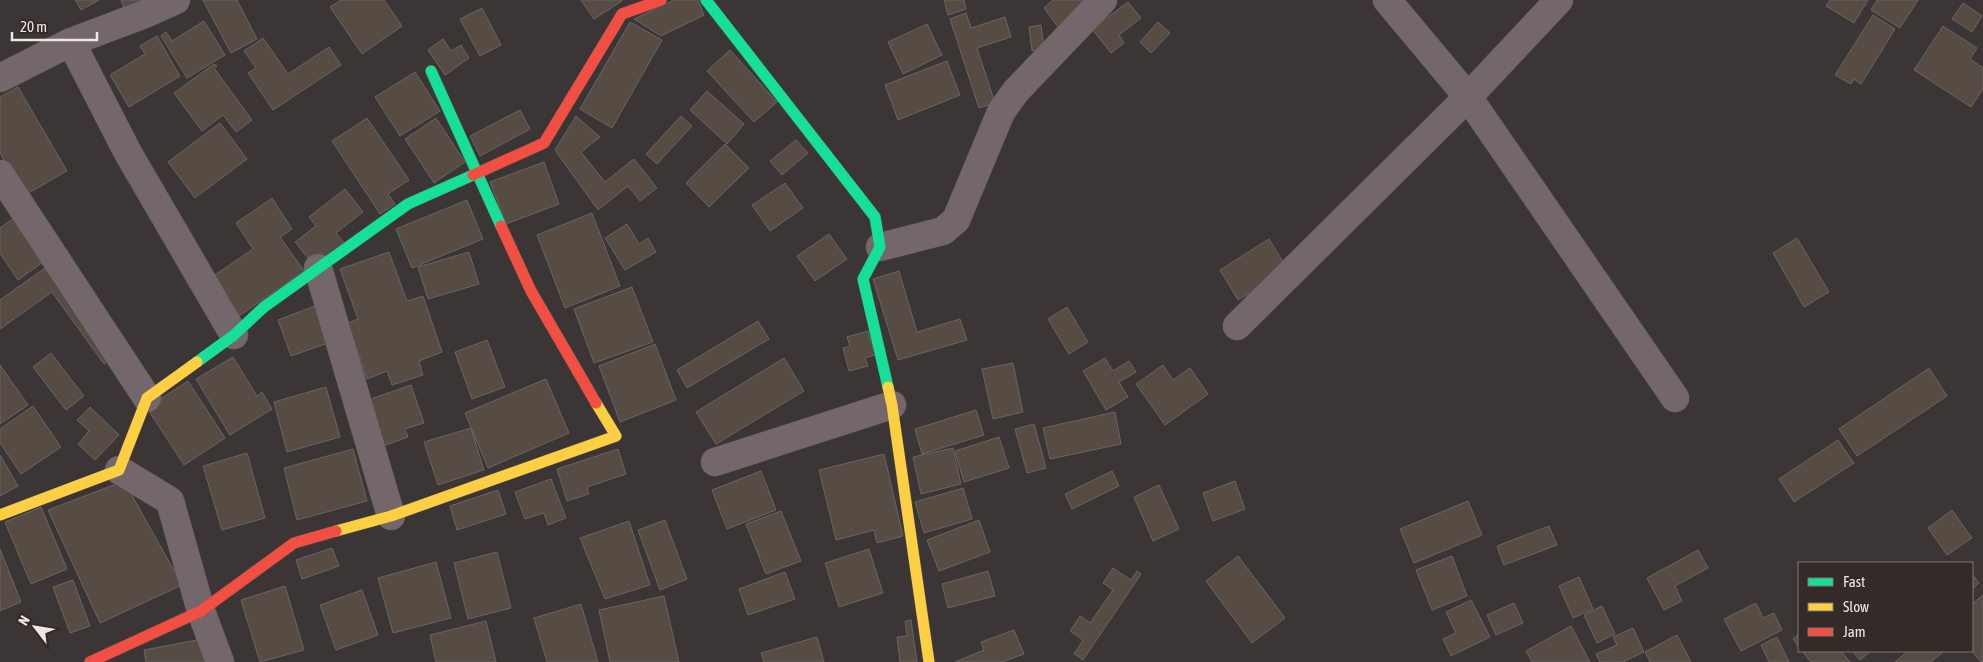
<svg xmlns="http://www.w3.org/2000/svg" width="1983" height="662" font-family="'Asap Condensed',sans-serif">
<rect width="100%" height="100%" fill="#3b3635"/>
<g fill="#574c43" stroke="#696563">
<path d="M75 0H99L81 10Z"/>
<path d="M121 0H144L124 8Z"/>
<path d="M203 0H237L257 39 231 53Z"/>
<path d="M341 0H384L402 26 362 54 330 7Z"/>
<path d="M581 0H622V1L594 19Z"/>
<path d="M674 0H698L704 15 661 36 634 19Z"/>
<path d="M944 0H964L966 9 948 15Z"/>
<path d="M1053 0H1086L1088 3 1058 27 1044 8Z"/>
<path d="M1830 0H1868L1854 23 1826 6Z"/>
<path d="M1877 0H1918L1900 28 1871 10Z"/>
<path d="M1128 2 1141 18 1119 35 1124 43 1111 53 1092 29Z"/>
<path d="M1963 3 1982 16 1972 32 1952 19Z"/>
<path d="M482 8 501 45 480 56 460 19Z"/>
<path d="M966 13 971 28 1005 17 1011 37 977 48 995 103 979 108 950 19Z"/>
<path d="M1873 15 1895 29 1861 84 1854 79 1851 84 1835 75Z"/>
<path d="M204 21 225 55 187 78 161 36 166 32 172 41Z"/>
<path d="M630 22 662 40 612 128 580 109Z"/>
<path d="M1158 22 1170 33 1151 53 1140 42Z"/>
<path d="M927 24 942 55 903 74 888 42Z"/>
<path d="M1041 25 1044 50 1032 51 1029 27Z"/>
<path d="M1943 26 1977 48 1970 59 1983 68V89L1971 107 1914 70Z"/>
<path d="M157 36 180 76 129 107 110 75 145 54 140 46Z"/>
<path d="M263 38 288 74 329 47 341 65 273 110 248 73 256 68 244 51Z"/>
<path d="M443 39 451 51 461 45 469 58 445 75 428 50Z"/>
<path d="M730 50 777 102 754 122 707 71Z"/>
<path d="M947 61 960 95 898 120 885 85Z"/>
<path d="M214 64 217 66 214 68 252 120 236 132 223 115 202 131 174 93Z"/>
<path d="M415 72 440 111 400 136 375 97Z"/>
<path d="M18 87 67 171 25 195 0 153V97Z"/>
<path d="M707 91 744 124 727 144 690 110Z"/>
<path d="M520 110 530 129 480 156 470 136Z"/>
<path d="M576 116 600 137 581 152 605 182 634 159 657 188 640 201 628 186 598 210 555 150Z"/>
<path d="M681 116 692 126 657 164 646 154Z"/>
<path d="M367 118 409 180 388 194 395 204 380 214 332 141Z"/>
<path d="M436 118 465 162 434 183 405 139Z"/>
<path d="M220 123 247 159 195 198 168 162Z"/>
<path d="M796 140 808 153 782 175 770 161Z"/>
<path d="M725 144 749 168 709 207 686 183Z"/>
<path d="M544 162 559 204 506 224 490 182Z"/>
<path d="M785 183 803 208 770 231 752 205Z"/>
<path d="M345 189 363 212 336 233 345 244 315 267 295 242 316 226 309 217Z"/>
<path d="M272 198 292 229 280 237 304 271 239 316 212 277 253 249 236 223Z"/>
<path d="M467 200 483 239 412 268 396 229Z"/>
<path d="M592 213 620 286 565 308 537 235Z"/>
<path d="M14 218 43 262 18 280 0 253V228Z"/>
<path d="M627 224 639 244 648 238 656 252 625 270 605 238Z"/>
<path d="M829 234 847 259 815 281 797 256Z"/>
<path d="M1797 238 1829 292 1804 307 1773 253Z"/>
<path d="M1269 239 1288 270 1238 300 1220 270Z"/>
<path d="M389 252 407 301 423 296 442 352 419 361 423 375 392 385 387 371 367 379 348 323 358 319 340 269Z"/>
<path d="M469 252 479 284 428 299 418 267Z"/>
<path d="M52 263 117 355 104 364 52 292 0 329V300Z"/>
<path d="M899 271 917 332 960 319 967 340 898 360 873 279Z"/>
<path d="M632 287 653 342 594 363 574 309Z"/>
<path d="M315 306 328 343 291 356 278 320Z"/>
<path d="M1067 307 1088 342 1069 354 1048 319Z"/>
<path d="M758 321 769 339 687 388 677 370Z"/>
<path d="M868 331 875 355 865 358 868 366 849 371 843 348 850 346 847 337Z"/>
<path d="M487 340 505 387 472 399 455 352Z"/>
<path d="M655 344 676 400 620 422 599 366Z"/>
<path d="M51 353 84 396 66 410 33 367Z"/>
<path d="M233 357 257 396 262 392 272 409 230 435 196 379Z"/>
<path d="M784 358 804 391 716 444 696 412Z"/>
<path d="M1105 358 1113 371 1129 361 1136 372 1119 382 1128 397 1106 410 1083 371Z"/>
<path d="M1013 363 1023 412 993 419 982 369Z"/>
<path d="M0 365 28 405 0 424Z"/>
<path d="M1163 365 1173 380 1190 368 1208 394 1165 425 1136 384Z"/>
<path d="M1929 368 1947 396 1857 456 1839 429Z"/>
<path d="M546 379 569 433 488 468 465 413Z"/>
<path d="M188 381 225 438 184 465 147 408Z"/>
<path d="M411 385 424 423 405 429 408 437 380 447 365 401Z"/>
<path d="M326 387 340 437 287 452 274 402Z"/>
<path d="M33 406 61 447 21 474 0 443V429Z"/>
<path d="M90 407 119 435 95 460 78 444 89 431 77 420Z"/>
<path d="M976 410 984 435 922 454 915 429Z"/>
<path d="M1115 412 1121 444 1050 459 1043 428Z"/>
<path d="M1034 424 1046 468 1027 473 1015 429Z"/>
<path d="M471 428 484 470 438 485 424 442Z"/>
<path d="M999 437 1009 468 964 482 955 451Z"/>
<path d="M1838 440 1854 463 1794 502 1779 479Z"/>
<path d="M953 448 961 484 921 494 913 457Z"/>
<path d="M353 449 367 501 297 520 284 468Z"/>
<path d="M618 449 626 474 587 487 589 494 567 501 557 469Z"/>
<path d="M247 453 265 518 222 530 203 466Z"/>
<path d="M884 454 903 536 877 543 874 530 836 540 819 470Z"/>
<path d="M0 455 18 486 0 496Z"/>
<path d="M761 471 776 510 727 529 712 490Z"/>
<path d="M1112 471 1119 486 1072 509 1065 494Z"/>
<path d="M551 479 566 518 548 525 544 513 525 519 515 492Z"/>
<path d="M124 481 182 585 100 623 48 510Z"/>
<path d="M1235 481 1245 509 1213 521 1203 493Z"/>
<path d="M1159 485 1179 529 1153 541 1134 497Z"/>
<path d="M963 488 972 519 924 533 915 502Z"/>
<path d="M498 490 506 514 457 530 450 506Z"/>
<path d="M1468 501 1482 535 1414 563 1400 529Z"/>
<path d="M41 507 67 569 31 584 5 522Z"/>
<path d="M1952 510 1972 538 1947 555 1928 528Z"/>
<path d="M781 511 801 561 766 574 746 524Z"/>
<path d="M665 520 687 579 660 590 638 530Z"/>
<path d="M979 520 990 552 939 571 927 540Z"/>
<path d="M629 521 650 585 605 599 580 538Z"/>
<path d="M1549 526 1557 545 1504 565 1497 546Z"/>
<path d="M332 548 339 566 302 579 296 560Z"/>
<path d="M0 549 21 602 0 611Z"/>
<path d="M869 549 883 593 839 607 825 563Z"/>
<path d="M1698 550 1708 568 1675 586 1682 601 1664 610 1647 578Z"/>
<path d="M497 552 511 608 468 619 454 563Z"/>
<path d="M1238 556 1285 618 1252 643 1206 581Z"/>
<path d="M1452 556 1467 596 1432 610 1416 570Z"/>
<path d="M436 562 451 618 393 633 378 578Z"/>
<path d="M1113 568 1131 580 1137 571 1141 574 1083 660 1074 654 1083 640 1070 631 1080 616 1090 623 1113 590 1103 583Z"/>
<path d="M988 571 995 596 948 608 942 584Z"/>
<path d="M785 572 795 599 748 615 739 589Z"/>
<path d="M1972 574 1979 583 1972 589Z"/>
<path d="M1579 577 1593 609 1573 618 1559 586Z"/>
<path d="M73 580 90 626 70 633 53 587Z"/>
<path d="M285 586 304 650 260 662 241 600Z"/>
<path d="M362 590 378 635 336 650 320 605Z"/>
<path d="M1983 595V662H1981L1972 651V604Z"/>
<path d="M664 596 679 662H610L599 610Z"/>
<path d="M1471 600 1490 637 1451 656 1443 639 1456 633 1446 612Z"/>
<path d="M1514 603 1523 623 1496 635 1487 615Z"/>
<path d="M1756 603 1763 618 1774 613 1782 630 1741 651 1724 619Z"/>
<path d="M581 604 598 662H547L534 618Z"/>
<path d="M1602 606 1615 634 1597 643 1584 615Z"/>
<path d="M911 620 917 662H900L897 637 907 636 905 621Z"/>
<path d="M486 621 496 662H436L430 635Z"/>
<path d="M1571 626 1590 662H1532L1526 651Z"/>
<path d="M1633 628 1644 652 1623 662H1600L1596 654 1617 645 1613 637Z"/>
<path d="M1014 630 1024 654 1002 662H955L984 650 981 642Z"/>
<path d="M1799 634V647L1793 639Z"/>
<path d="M1677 635 1691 662H1650L1645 652Z"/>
<path d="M817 637 824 662H764L761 653Z"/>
<path d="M1777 637 1789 662H1769L1761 645Z"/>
<path d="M207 638 212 662H146L144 650Z"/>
<path d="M1802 651H1841L1850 662H1811Z"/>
<path d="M1852 651H1871L1860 660Z"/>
<path d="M1908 651H1944L1931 662H1895Z"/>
</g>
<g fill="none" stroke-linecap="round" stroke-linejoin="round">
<defs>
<g id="street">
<path d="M1387 0 1468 97 1675 398"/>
<path d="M71 42 128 153 234 335"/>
<path d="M0 78 71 42 145 14 176 0"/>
<path d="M0 174 147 398"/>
<path d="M880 247 943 231 956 220 1001 112 1016 91 1103 0"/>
<path d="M318 268 391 516"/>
<path d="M1237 326 1468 97 1559 0"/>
<path d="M715 462 892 405"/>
<path d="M119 470 170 501 201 611 220 662"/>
</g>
<g id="fast">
<path d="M706 0 875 217 880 247 863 279 888 387"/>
<path d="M431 71 501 226"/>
<path d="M197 362 234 335 264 307 408 204 473 175"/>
</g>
<g id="slow">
<path d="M888 387 892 405 929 662"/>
<path d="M0 515 119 470 147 398 197 362"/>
<path d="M336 531 391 516 616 436 596 403"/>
</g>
<g id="jam">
<path d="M473 175 544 143 622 14 661 0"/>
<path d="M501 226 531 291 596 403"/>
<path d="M90 662 201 611 294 543 336 531"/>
</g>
</defs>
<use href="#street" stroke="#575352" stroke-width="29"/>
<use href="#fast" stroke="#575352" stroke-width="12"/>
<use href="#slow" stroke="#575352" stroke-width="12"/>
<use href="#jam" stroke="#575352" stroke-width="12"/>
<use href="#street" stroke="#73676b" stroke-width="28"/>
<use href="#fast" stroke="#16e098" stroke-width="11"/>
<use href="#slow" stroke="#ffcf43" stroke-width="11"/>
<use href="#jam" stroke="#f24e42" stroke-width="11"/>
</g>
<rect x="1798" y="562" width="175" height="90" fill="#342b28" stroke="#7e7674"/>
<rect x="1808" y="578" width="25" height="8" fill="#16e098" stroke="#7e7674"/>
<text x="1843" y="587" font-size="15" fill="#eee7e6">Fast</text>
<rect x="1808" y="603" width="25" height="8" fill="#ffcf43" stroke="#7e7674"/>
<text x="1843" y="612" font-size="15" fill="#eee7e6">Slow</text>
<rect x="1808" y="628" width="25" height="8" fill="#f24e42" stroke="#7e7674"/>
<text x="1843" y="637" font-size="15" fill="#eee7e6">Jam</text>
<g transform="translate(35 627) rotate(301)" stroke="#342b28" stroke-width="4" paint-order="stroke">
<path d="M0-4L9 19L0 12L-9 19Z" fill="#eee7e6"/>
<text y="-8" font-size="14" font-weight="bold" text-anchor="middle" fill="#eee7e6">N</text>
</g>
<path d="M12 32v8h85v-8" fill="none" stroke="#eee7e6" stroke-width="2.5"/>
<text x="20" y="32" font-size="15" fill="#eee7e6" stroke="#342b28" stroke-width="4" paint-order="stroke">20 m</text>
</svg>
